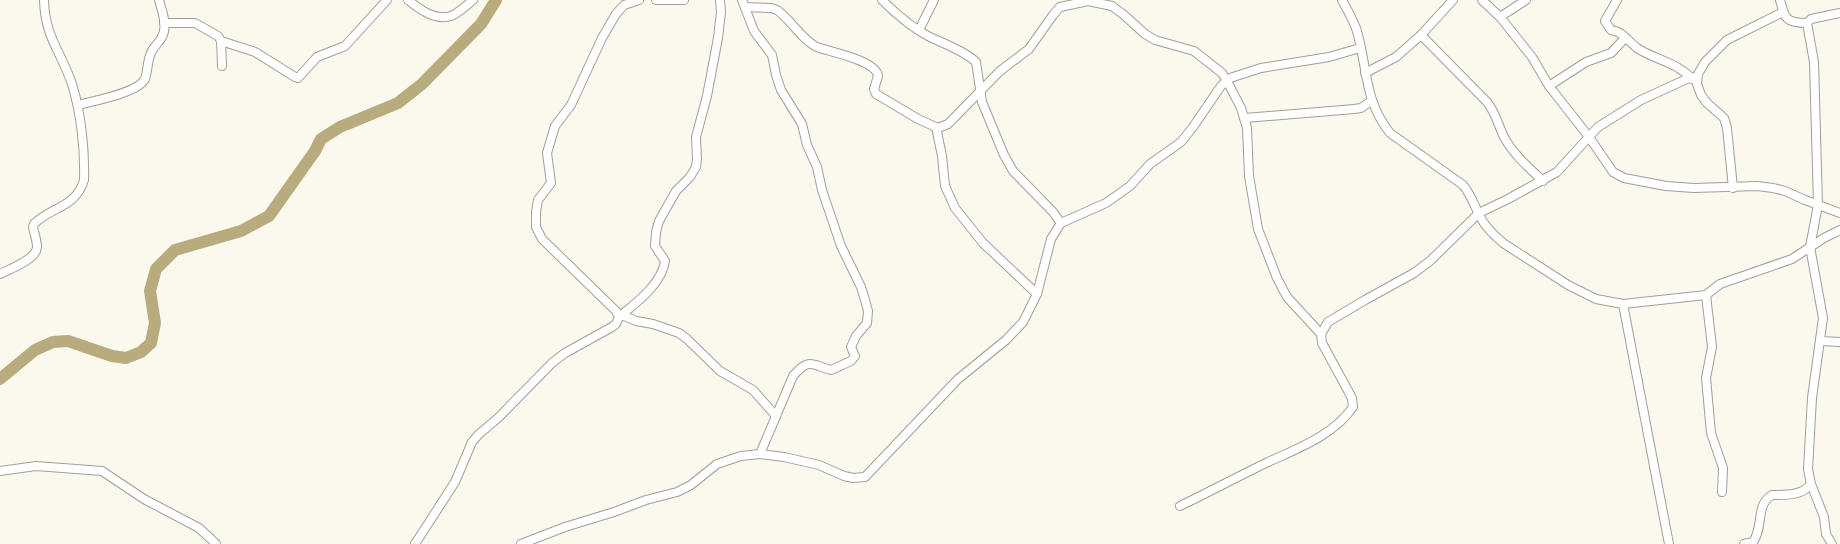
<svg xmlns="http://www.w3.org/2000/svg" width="1840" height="544" font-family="'Asap Condensed',sans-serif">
<rect width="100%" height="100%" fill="#fbf8ee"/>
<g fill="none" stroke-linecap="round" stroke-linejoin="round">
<path stroke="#b8ab7e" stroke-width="12" d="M0 379 35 350 53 342 68 341 112 356 126 358 141 352 151 343 155 323 150 291 156 269 175 250 241 231 269 216 315 151 321 139 340 127 398 103 422 84 481 24 496 0"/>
<defs>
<g id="minor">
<path d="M408 0C419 9 435 21 451 16 459 13 467 5 473 0"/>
<path d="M656 0H684"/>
<path d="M742 0 754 31 772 55 776 75 781 90 802 124 807 145 817 167 822 190 841 246 861 287 865 300 868 311 867 323 856 336 851 347 855 356 851 361 831 370C812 365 809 357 793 376L760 454"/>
<path d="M882 0C896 14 911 27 928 36 944 44 963 50 976 62L982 102 1004 155 1013 171 1053 212 1061 223"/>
<path d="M1342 0C1347 9 1352 18 1356 28 1368 66 1363 99 1390 133L1463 185C1472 196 1475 208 1482 220 1487 229 1495 236 1503 243L1568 285 1596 299 1623 304 1706 295 1720 284 1792 259 1824 238 1840 230"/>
<path d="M1482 0 1500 17 1532 57 1549 86 1589 137 1613 172 1624 178 1666 186 1694 188 1757 186 1773 188 1785 191 1805 200 1840 213"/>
<path d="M1617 0 1605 21 1611 30C1622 31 1628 41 1637 48 1655 60 1677 62 1692 79"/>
<path d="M1780 0C1785 19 1786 23 1807 23"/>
<path d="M745 7 771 8 777 10C791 20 803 41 817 47 830 52 876 60 878 76L874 89 876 94 918 119 938 128 948 124 1000 71 1029 49 1053 15 1060 7 1088 1 1112 6 1124 15 1145 34 1155 40 1194 51 1222 73 1227 81 1241 108 1247 128 1249 176 1258 229 1277 278 1287 297 1321 334"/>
<path d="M1500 17 1526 0"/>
<path d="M164 23H195L218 36 221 41 222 66"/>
<path d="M919 30 934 0"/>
<path d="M1421 35 1487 102C1496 113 1498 125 1504 137 1513 154 1529 168 1543 181"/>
<path d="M221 41 255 52 295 77 298 78 317 57 345 46 387 0"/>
<path d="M1365 73 1396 57 1421 35 1453 0"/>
<path d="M1549 86 1586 62 1611 53 1625 38"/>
<path d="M78 105C93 101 138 93 145 79 148 71 147 61 151 53 153 47 159 43 162 37 168 26 162 11 159 0"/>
<path d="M1245 118 1354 109 1361 108 1371 101"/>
<path d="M936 127 942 156 945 186 955 208 983 243 1037 294"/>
<path d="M1733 188 1727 128 1724 118 1707 103 1701 95 1697 84 1698 74 1705 62 1727 40 1783 12"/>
<path d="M0 274C10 269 37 259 37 247 37 240 34 233 33 227L34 224C50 207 76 208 84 180 85 150 81 113 72 84 61 51 45 38 44 0"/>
<path d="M1706 295 1712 347 1706 378 1711 433 1723 468 1722 492"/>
<path d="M1623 304 1669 544"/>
<path d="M622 315 636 321 653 324 679 333 687 339 720 371 753 390 776 416"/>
<path d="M619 317C636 303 662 284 665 261L655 246 656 232 659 221 676 191 690 177 696 167 697 159 696 137 707 96 718 38 721 12 720 0"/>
<path d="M1820 341 1840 342"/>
<path d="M0 471 36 466 102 471 144 499 199 528 216 544"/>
<path d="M1180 506C1209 492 1237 477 1266 463 1296 449 1333 436 1353 407L1352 398 1322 343 1321 334 1328 322 1365 300 1414 273 1430 261 1479 213 1508 199 1557 172 1598 127 1641 100 1691 77"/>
<path d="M415 544 455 482 472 442 478 435 498 418 552 363 565 353 612 327 616 324 619 317 616 311 542 239 536 227V212L538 200 551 183 547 153 555 126 571 105 602 38 616 14 624 5 639 0"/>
<path d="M521 544 565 527 614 512 646 500 677 492 691 485 717 464 741 456 760 454 784 457 819 465 844 476 853 478 865 477 958 379 1006 340 1023 322 1037 294 1051 239 1061 223 1106 203 1130 186 1150 164 1181 142 1193 127 1221 86 1230 78 1261 68 1329 57 1360 48"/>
<path d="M1744 544 1753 542C1764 527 1755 505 1772 495 1785 495 1802 496 1811 484"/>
<path d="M1832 544 1826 534 1824 517 1811 484 1808 469 1812 398 1823 318 1810 247 1818 205 1814 62 1807 23 1811 19 1840 13"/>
</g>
</defs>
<use href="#minor" stroke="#a19f96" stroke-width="10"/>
<use href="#minor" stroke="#fff" stroke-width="8"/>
</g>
</svg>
